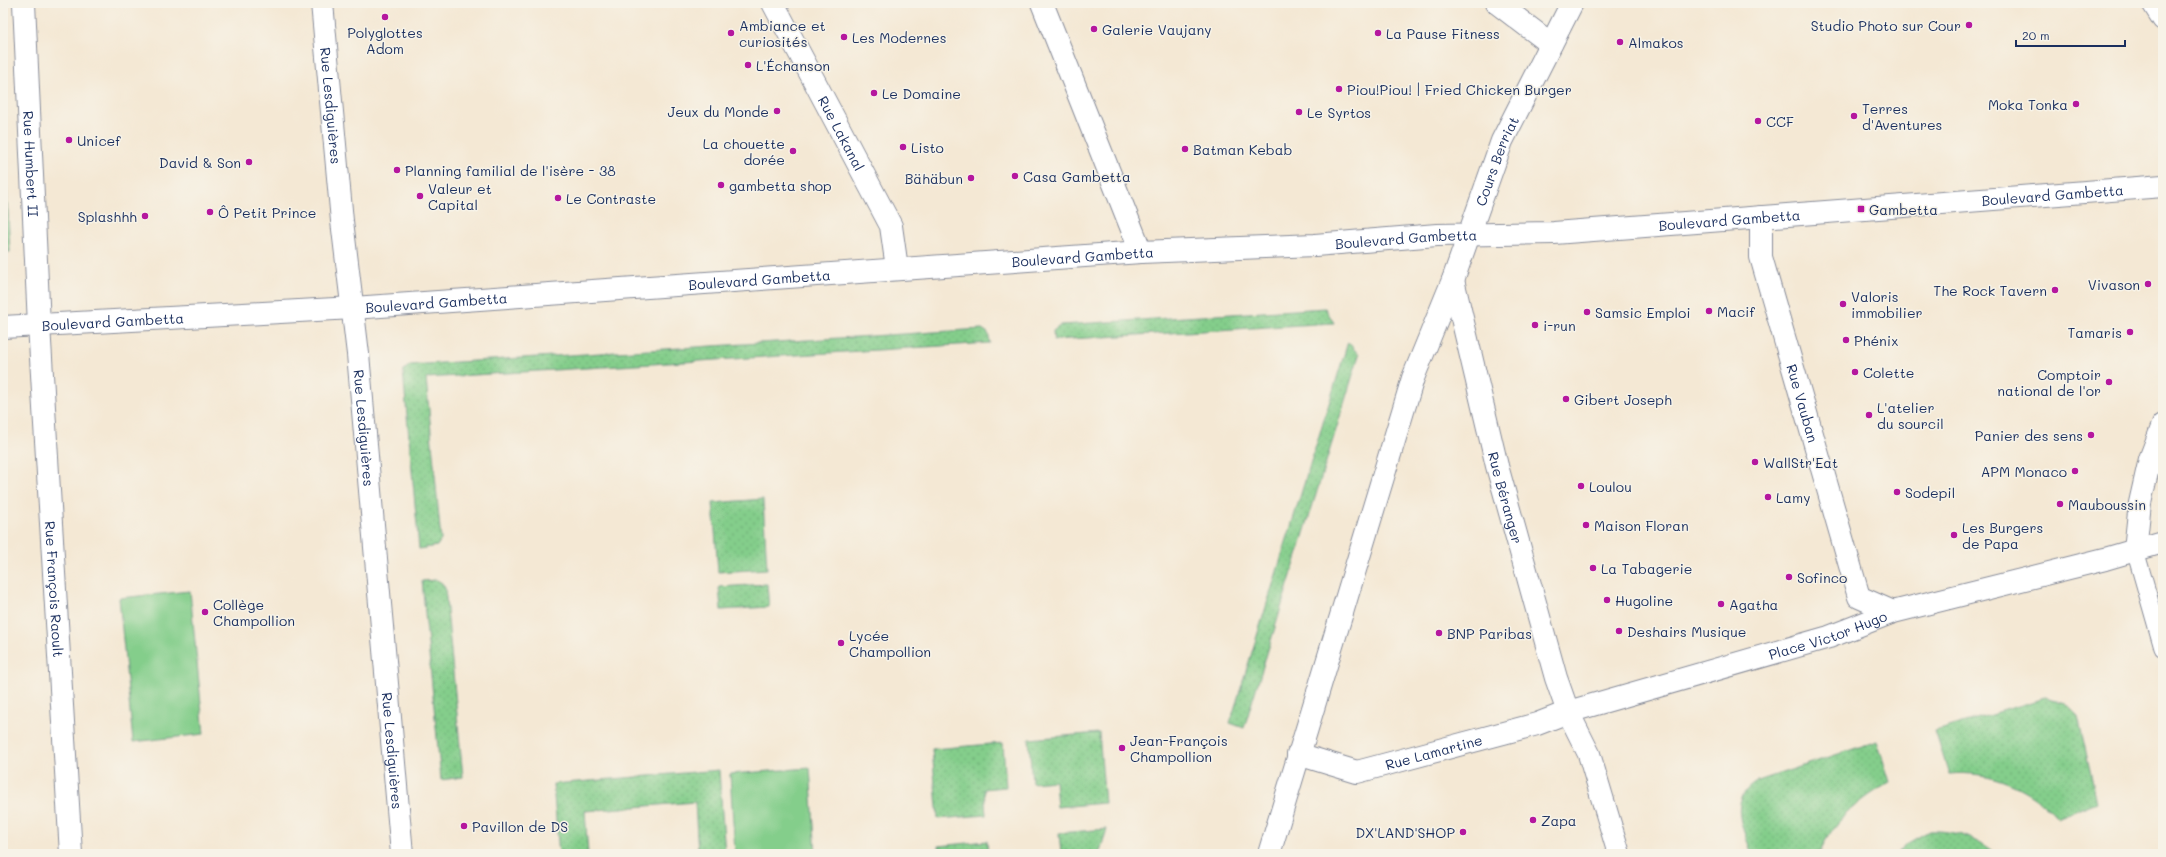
<svg xmlns="http://www.w3.org/2000/svg" width="2166" height="857" font-family="Mali,sans-serif">
<defs>
<pattern id="grass-dots" width="8" height="8" patternUnits="userSpaceOnUse"><rect width="8" height="8" fill="#84ce8b"/><path d="M2 2h.1M6 6h.1" fill="none" stroke="#71b17a" stroke-width="1.8" stroke-linecap="round"/></pattern>
</defs>
<rect width="100%" height="100%" fill="#f7f3e8"/>
<filter id="ink" filterUnits="userSpaceOnUse"><feTurbulence type="fractalNoise" baseFrequency=".025" numOctaves="2"/><feDisplacementMap in="SourceGraphic" scale="8" xChannelSelector="R" yChannelSelector="G"/><feConvolveMatrix kernelMatrix="1 2 1 2 8 2 1 2 1" color-interpolation-filters="sRGB"/></filter>
<filter id="wash" filterUnits="userSpaceOnUse"><feTurbulence type="fractalNoise" baseFrequency=".012" numOctaves="4" result="noise"/><feDisplacementMap in="SourceGraphic" scale="16" xChannelSelector="R" yChannelSelector="G"/><feGaussianBlur stdDeviation="0.9" result="paint"/><feColorMatrix in="noise" values="0 0 0 0 0 0 0 0 0 0 0 0 0 0 0 0 0 1.4 0 .05"/><feComposite in="paint" operator="in"/></filter>
<g filter="url(#wash)">
<rect width="100%" height="100%" fill="#f4e8d4"/>
<g fill="url(#grass-dots)" stroke="#507e74">
<path d="M1325 308 1334 323 1054 340 1053 331 1061 325Z"/>
<path d="M982 329 988 333 990 343 426 378 441 540 437 546 419 549 403 371 410 365Z"/>
<path d="M1348 342 1359 355 1244 728 1230 723Z"/>
<path d="M763 499 767 569 718 572 713 503Z"/>
<path d="M437 580 442 583 445 588 463 777 441 780 422 581Z"/>
<path d="M767 584 769 607 721 610 719 587Z"/>
<path d="M2045 698 2065 703 2078 716 2097 802 2057 818C2031 787 1989 770 1949 774L1935 731Z"/>
<path d="M1099 733 1105 803 1057 807 1055 781 1032 783 1029 739Z"/>
<path d="M1877 741 1890 782C1860 798 1832 822 1819 854H1752C1743 828 1726 799 1758 781Z"/>
<path d="M1003 743 1006 787 984 789 986 815 938 819 932 749Z"/>
<path d="M719 770 725 854H698L695 802 585 811 588 854H559L553 784Z"/>
<path d="M1107 829 1099 854H1061L1059 833Z"/>
<path d="M1929 831C1955 830 1977 838 1996 854H1896L1908 843Z"/>
<path d="M987 841 988 854H940L939 846Z"/>
</g>
<g fill="#84ce8b" stroke="#507e74">
<path d="M3 122 10 252H3Z"/>
<path d="M190 591 204 734 133 742 119 598Z"/>
<path d="M810 768 816 854H735L730 774Z"/>
</g>
</g>
<g filter="url(#ink)">
<g fill="none" stroke-linecap="round" stroke-linejoin="round">
<defs>
<path id="lane" d="M2135 550 2163 648"/>
<g id="street">
<path id="s1" d="M24 3 39 325 71 854"/>
<path id="s2" d="M322 3 342 221 358 354 402 854"/>
<path id="s3" d="M773 3 891 226 897 268"/>
<path d="M1042 3 1141 252"/>
<path d="M1497 3 1551 44"/>
<path d="M2153 3 2163 19"/>
<path id="s4" d="M1761 217V257L1859 597 1893 612"/>
<path id="s5" d="M1453 280 1497 466 1556 678 1568 712 1589 754 1619 854"/>
<path d="M2135 550 2140 503 2150 459 2163 425"/>
<path id="s6" d="M1298 754 1357 772 1537 724 1568 712 1829 637 1893 612 2105 559 2163 542"/>
<path id="s7" d="M1269 854 1413 378 1453 280 1502 141 1572 3"/>
</g>
<g id="secondary">
<path id="s8" d="M3 327 353 308 1141 252 1315 245 1437 235 1554 233 2163 186"/>
</g>
</defs>
<use href="#lane" stroke="#888c99" stroke-width="19"/>
<use href="#street" stroke="#888c99" stroke-width="24"/>
<use href="#secondary" stroke="#888c99" stroke-width="24"/>
<use href="#lane" stroke="#fff" stroke-width="17"/>
<use href="#street" stroke="#fff" stroke-width="22"/>
<use href="#secondary" stroke="#fff" stroke-width="22"/>
</g>
</g>
<g fill="#b5179e" stroke="#f7f3e8" stroke-width="1.5">
<circle cx="385" cy="17" r="4"/>
<circle cx="1969" cy="25" r="4"/>
<circle cx="1094" cy="29" r="4"/>
<circle cx="731" cy="33" r="4"/>
<circle cx="1378" cy="33" r="4"/>
<circle cx="844" cy="37" r="4"/>
<circle cx="1620" cy="42" r="4"/>
<circle cx="748" cy="65" r="4"/>
<circle cx="1339" cy="89" r="4"/>
<circle cx="874" cy="93" r="4"/>
<circle cx="2076" cy="104" r="4"/>
<circle cx="777" cy="111" r="4"/>
<circle cx="1299" cy="112" r="4"/>
<circle cx="1854" cy="116" r="4"/>
<circle cx="1758" cy="121" r="4"/>
<circle cx="69" cy="140" r="4"/>
<circle cx="903" cy="147" r="4"/>
<circle cx="1185" cy="149" r="4"/>
<circle cx="793" cy="151" r="4"/>
<circle cx="249" cy="162" r="4"/>
<circle cx="397" cy="170" r="4"/>
<circle cx="1015" cy="176" r="4"/>
<circle cx="971" cy="178" r="4"/>
<circle cx="721" cy="185" r="4"/>
<circle cx="420" cy="196" r="4"/>
<circle cx="558" cy="198" r="4"/>
<rect x="1857" y="205" width="8" height="8" rx="2"/>
<circle cx="210" cy="212" r="4"/>
<circle cx="145" cy="216" r="4"/>
<circle cx="2148" cy="284" r="4"/>
<circle cx="2055" cy="290" r="4"/>
<circle cx="1843" cy="304" r="4"/>
<circle cx="1709" cy="311" r="4"/>
<circle cx="1587" cy="312" r="4"/>
<circle cx="1535" cy="325" r="4"/>
<circle cx="2130" cy="332" r="4"/>
<circle cx="1846" cy="340" r="4"/>
<circle cx="1855" cy="372" r="4"/>
<circle cx="2109" cy="382" r="4"/>
<circle cx="1566" cy="399" r="4"/>
<circle cx="1869" cy="415" r="4"/>
<circle cx="2091" cy="435" r="4"/>
<circle cx="1755" cy="462" r="4"/>
<circle cx="2075" cy="471" r="4"/>
<circle cx="1581" cy="486" r="4"/>
<circle cx="1897" cy="492" r="4"/>
<circle cx="1768" cy="497" r="4"/>
<circle cx="2060" cy="504" r="4"/>
<circle cx="1586" cy="525" r="4"/>
<circle cx="1954" cy="535" r="4"/>
<circle cx="1593" cy="568" r="4"/>
<circle cx="1789" cy="577" r="4"/>
<circle cx="1607" cy="600" r="4"/>
<circle cx="1721" cy="604" r="4"/>
<circle cx="205" cy="612" r="4"/>
<circle cx="1619" cy="631" r="4"/>
<circle cx="1439" cy="633" r="4"/>
<circle cx="841" cy="643" r="4"/>
<circle cx="1122" cy="748" r="4"/>
<circle cx="1533" cy="820" r="4"/>
<circle cx="464" cy="826" r="4"/>
<circle cx="1463" cy="832" r="4"/>
</g>
<g text-anchor="middle" dominant-baseline="central" stroke-width="3" stroke-linejoin="round" paint-order="stroke">
<g font-size="14" fill="#1b2f5e" stroke="#f7f3e8" text-anchor="start">
<text x="739" y="25">Ambiance et<tspan x="739" dy="16">curiosités</tspan></text>
<text x="1961" y="25" text-anchor="end">Studio Photo sur Cour</text>
<text x="1102" y="29">Galerie Vaujany</text>
<text x="385" y="32" text-anchor="middle">Polyglottes<tspan x="385" dy="16">Adom</tspan></text>
<text x="1386" y="33">La Pause Fitness</text>
<text x="852" y="37">Les Modernes</text>
<text x="1628" y="42">Almakos</text>
<text x="756" y="65">L'Échanson</text>
<text x="1347" y="89">Piou!Piou! | Fried Chicken Burger</text>
<text x="882" y="93">Le Domaine</text>
<text x="2068" y="104" text-anchor="end">Moka Tonka</text>
<text x="1862" y="108">Terres<tspan x="1862" dy="16">d'Aventures</tspan></text>
<text x="769" y="111" text-anchor="end">Jeux du Monde</text>
<text x="1307" y="112">Le Syrtos</text>
<text x="1766" y="121">CCF</text>
<text x="77" y="140">Unicef</text>
<text x="785" y="143" text-anchor="end">La chouette<tspan x="785" dy="16">dorée</tspan></text>
<text x="911" y="147">Listo</text>
<text x="1193" y="149">Batman Kebab</text>
<text x="241" y="162" text-anchor="end">David &amp; Son</text>
<text x="405" y="170">Planning familial de l'isère - 38</text>
<text x="1023" y="176">Casa Gambetta</text>
<text x="963" y="178" text-anchor="end">Bähäbun</text>
<text x="729" y="185">gambetta shop</text>
<text x="428" y="188">Valeur et<tspan x="428" dy="16">Capital</tspan></text>
<text x="566" y="198">Le Contraste</text>
<text x="1869" y="209">Gambetta</text>
<text x="218" y="212">Ô Petit Prince</text>
<text x="137" y="216" text-anchor="end">Splashhh</text>
<text x="2140" y="284" text-anchor="end">Vivason</text>
<text x="2047" y="290" text-anchor="end">The Rock Tavern</text>
<text x="1851" y="296">Valoris<tspan x="1851" dy="16">immobilier</tspan></text>
<text x="1717" y="311">Macif</text>
<text x="1595" y="312">Samsic Emploi</text>
<text x="1543" y="325">i-run</text>
<text x="2122" y="332" text-anchor="end">Tamaris</text>
<text x="1854" y="340">Phénix</text>
<text x="1863" y="372">Colette</text>
<text x="2101" y="374" text-anchor="end">Comptoir<tspan x="2101" dy="16">national de l'or</tspan></text>
<text x="1574" y="399">Gibert Joseph</text>
<text x="1877" y="407">L'atelier<tspan x="1877" dy="16">du sourcil</tspan></text>
<text x="2083" y="435" text-anchor="end">Panier des sens</text>
<text x="1763" y="462">WallStr'Eat</text>
<text x="2067" y="471" text-anchor="end">APM Monaco</text>
<text x="1589" y="486">Loulou</text>
<text x="1905" y="492">Sodepil</text>
<text x="1776" y="497">Lamy</text>
<text x="2068" y="504">Mauboussin</text>
<text x="1594" y="525">Maison Floran</text>
<text x="1962" y="527">Les Burgers<tspan x="1962" dy="16">de Papa</tspan></text>
<text x="1601" y="568">La Tabagerie</text>
<text x="1797" y="577">Sofinco</text>
<text x="1615" y="600">Hugoline</text>
<text x="213" y="604">Collège<tspan x="213" dy="16">Champollion</tspan></text>
<text x="1729" y="604">Agatha</text>
<text x="1627" y="631">Deshairs Musique</text>
<text x="1447" y="633">BNP Paribas</text>
<text x="849" y="635">Lycée<tspan x="849" dy="16">Champollion</tspan></text>
<text x="1130" y="740">Jean-François<tspan x="1130" dy="16">Champollion</tspan></text>
<text x="1541" y="820">Zapa</text>
<text x="472" y="826">Pavillon de DS</text>
<text x="1455" y="832" text-anchor="end">DX'LAND'SHOP</text>
</g>
<g font-size="14" fill="#1b2f5e" stroke="#f7f3e8">
<text stroke="none"><textPath href="#s2" startOffset="103">Rue Lesdiguières</textPath></text>
<text stroke="none"><textPath href="#s3" startOffset="147">Rue Lakanal</textPath></text>
<text stroke="none"><textPath href="#s7" startOffset="730">Cours Berriat</textPath></text>
<text stroke="none"><textPath href="#s1" startOffset="161">Rue Humbert II</textPath></text>
<text stroke="none"><textPath href="#s8" startOffset="2054">Boulevard Gambetta</textPath></text>
<text stroke="none"><textPath href="#s8" startOffset="1730">Boulevard Gambetta</textPath></text>
<text stroke="none"><textPath href="#s8" startOffset="1406">Boulevard Gambetta</textPath></text>
<text stroke="none"><textPath href="#s8" startOffset="1082">Boulevard Gambetta</textPath></text>
<text stroke="none"><textPath href="#s8" startOffset="758">Boulevard Gambetta</textPath></text>
<text stroke="none"><textPath href="#s8" startOffset="434">Boulevard Gambetta</textPath></text>
<text stroke="none"><textPath href="#s8" startOffset="110">Boulevard Gambetta</textPath></text>
<text stroke="none"><textPath href="#s4" startOffset="192">Rue Vauban</textPath></text>
<text stroke="none"><textPath href="#s2" startOffset="427">Rue Lesdiguières</textPath></text>
<text stroke="none"><textPath href="#s5" startOffset="224">Rue Béranger</textPath></text>
<text stroke="none"><textPath href="#s1" startOffset="587">Rue François Raoult</textPath></text>
<text stroke="none"><textPath href="#s6" startOffset="552">Place Victor Hugo</textPath></text>
<text stroke="none"><textPath href="#s2" startOffset="751">Rue Lesdiguières</textPath></text>
<text stroke="none"><textPath href="#s6" startOffset="141">Rue Lamartine</textPath></text>
</g>
</g>
<rect width="2166" height="857" fill="none" stroke="#f7f3e8" stroke-width="16"/>
<path d="M2016 40v6h109v-6" fill="none" stroke="#1b2f5e" stroke-width="2"/>
<text x="2022" y="40" font-size="12" fill="#1b2f5e" stroke="#f7f3e8" stroke-width="3" paint-order="stroke">20 m</text>
</svg>
